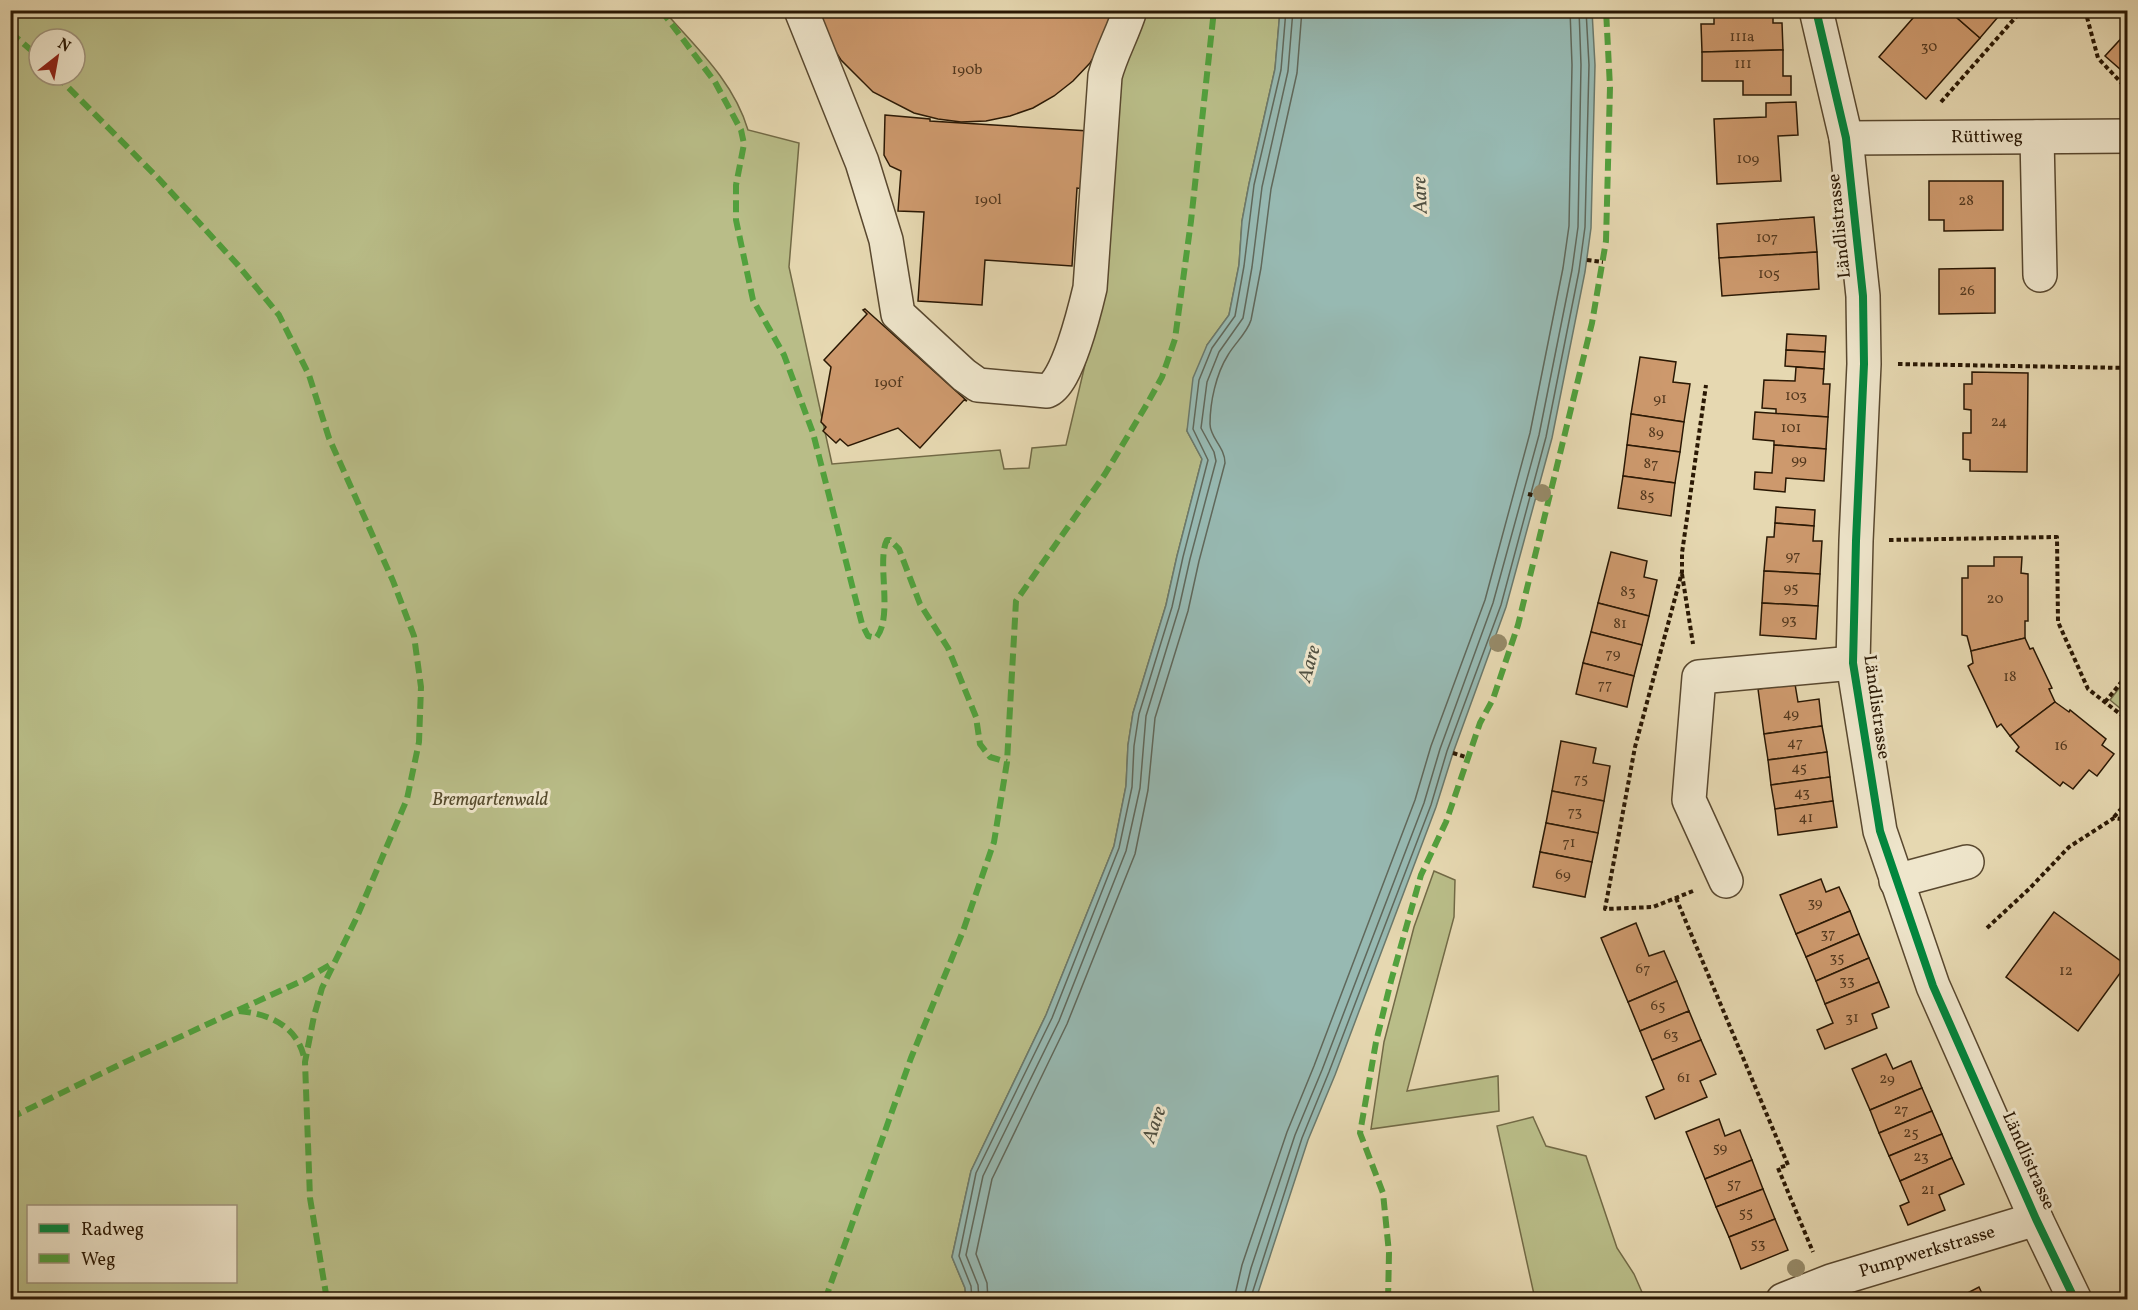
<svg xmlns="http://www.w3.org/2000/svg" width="2138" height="1310" font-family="Vollkorn,serif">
<rect width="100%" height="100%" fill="#e6d8b1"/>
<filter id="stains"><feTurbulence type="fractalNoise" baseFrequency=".00333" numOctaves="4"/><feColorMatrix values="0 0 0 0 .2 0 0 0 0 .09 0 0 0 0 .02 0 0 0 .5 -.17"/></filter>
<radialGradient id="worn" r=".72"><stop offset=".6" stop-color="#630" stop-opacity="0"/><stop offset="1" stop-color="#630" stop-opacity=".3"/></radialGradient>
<g fill="#b9bd88" stroke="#726a46" stroke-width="1.5" fill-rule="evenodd">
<path d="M10 11H664C696 47 734 82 748 130L799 143 789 267 832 464 1000 450 1004 469 1029 468 1032 448 1066 445 1106 276 1122 71 1144 11H1280L1275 69 1249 184 1242 221 1239 265 1229 315 1207 345 1187 431 1202 459 1177 556 1166 605 1133 713 1128 745 1126 786 1114 846 1046 1015 971 1171 952 1257 965 1288 966 1299H11ZM39 39H75V75H39ZM28 1206H236V1282H28Z"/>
<path d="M2127 678V714L2110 700Z"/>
<path d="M1434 871 1455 880 1454 917 1407 1091 1498 1076 1499 1111 1371 1129 1384 1042 1414 927Z"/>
<path d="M1533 1117 1546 1146 1586 1156 1617 1248 1634 1274 1645 1299H1535L1497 1126Z"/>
</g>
<path fill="#97b9b2" stroke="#6b796c" stroke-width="1.5" d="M1280 11H1592L1595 65 1591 228 1585 272 1552 438 1506 607 1453 753 1436 807 1335 1075 1308 1140 1256 1299H966L965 1288 952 1257 971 1171 1046 1015 1114 846 1126 786 1128 745 1133 713 1166 605 1177 556 1202 459 1187 431 1193 378 1207 345 1229 315 1239 265 1242 221 1249 184 1275 69Z"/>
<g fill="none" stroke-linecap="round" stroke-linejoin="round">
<g stroke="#60685b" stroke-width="1.5">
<path d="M972 1300 971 1286 959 1256 976 1173 1052 1018 1119 848 1132 787 1134 746 1139 714 1172 607 1183 557 1208 460 1193 429 1199 380 1212 348 1235 316 1244 266 1254 185 1281 70 1286 10"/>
<path d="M979 1300 978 1285 966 1255 983 1176 1059 1021 1126 851 1140 788 1146 716 1179 608 1190 559 1216 461 1214 452 1201 428 1207 382 1219 352 1243 318 1252 267 1262 187 1288 71 1293 10"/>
<path d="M988 1300 987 1283 976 1254 992 1179 1067 1024 1135 854 1148 790 1155 718 1188 611 1199 561 1225 463C1225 447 1210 438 1210 424 1210 402 1216 374 1228 355 1235 343 1247 333 1251 320L1261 268 1271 189 1297 73 1302 10"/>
<path d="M1234 1300 1242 1265 1287 1132 1314 1066 1415 800 1431 746 1485 600 1530 433 1563 268 1569 226 1572 65 1570 10"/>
<path d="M1243 1300 1251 1268 1295 1135 1322 1070 1424 803 1440 749 1493 603 1539 435 1572 270 1578 227 1581 65 1579 10"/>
<path d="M1250 1300 1302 1138 1329 1072 1431 805 1447 751 1501 605 1546 437 1579 271 1585 227 1589 65 1586 10"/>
</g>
</g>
<g fill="#cd996d" stroke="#2a1804" stroke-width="1.5">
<path d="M816 10H1117L1103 43 1090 63 1073 81 1054 96 1033 108 1010 116 986 121 961 122 938 119 914 113 873 92 841 60 828 40Z"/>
<path d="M1702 10H1773V12L1702 13Z"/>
<path d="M1920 10H1948L1980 38 1926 99 1879 57Z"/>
<path d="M1948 10H2004L1980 38Z"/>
<path d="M1714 12H1773V23H1782L1783 50 1702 52 1701 24H1714Z"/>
<path d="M2128 31V76L2105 56Z"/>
<path d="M1783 50V76H1791V95H1743V81H1702V52Z"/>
<path d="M1796 102 1798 135 1778 136 1781 181 1717 184 1714 119 1766 117V103Z"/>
<path d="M885 115 930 119V121L1089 131 1085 189 1077 188 1072 266 985 260 982 305 918 301 924 212 898 211 901 171 890 166 884 155Z"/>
<path d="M1929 181H2003V230L1944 231V220H1929Z"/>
<path d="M1814 217 1817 252 1719 258 1717 224Z"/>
<path d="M1817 252 1819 289 1722 296 1719 258Z"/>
<path d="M1995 268V313L1939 314V269Z"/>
<path d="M865 309 967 401 964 400 920 448 898 428 848 446 840 439 836 443 823 431 826 427 821 422 831 367 824 360 867 314 863 310Z"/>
<path d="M1787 334 1826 336 1825 352 1786 350Z"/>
<path d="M1786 350 1825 352 1824 369 1785 366Z"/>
<path d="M1640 357 1676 362 1673 382 1690 384 1684 422 1631 414Z"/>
<path d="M1796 367 1824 369 1823 384H1830L1828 417 1776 414V409L1762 408 1764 380 1795 381Z"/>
<path d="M1972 372 2028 373 2027 472 1970 471V460L1963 459V433H1971V410L1964 409V384H1972Z"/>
<path d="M1755 412 1828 417 1826 449 1774 445V441L1753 439Z"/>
<path d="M1631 414 1684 422 1680 452 1627 445Z"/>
<path d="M1627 445 1680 452 1675 483 1623 476Z"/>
<path d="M1774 445 1826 449 1824 481 1786 478 1785 492 1754 489 1755 472 1772 473Z"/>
<path d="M1623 476 1675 483 1671 516 1618 508Z"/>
<path d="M1776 507 1815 510 1814 526 1775 523Z"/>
<path d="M1775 523 1814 526 1813 541H1822L1820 574 1764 571 1767 537H1774Z"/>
<path d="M1611 552 1647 561 1644 577 1657 580 1649 616 1598 603Z"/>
<path d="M1994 557H2022L2021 573 2028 574V621H2025V638L1971 651 1967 636 1962 635V578H1968V566H1994Z"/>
<path d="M1764 571 1820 574 1818 606 1762 603Z"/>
<path d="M1598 603 1649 616 1642 645 1591 632Z"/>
<path d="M1762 603 1818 606 1816 639 1760 635Z"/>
<path d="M1591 632 1642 645 1634 676 1583 663Z"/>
<path d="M2025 638 2030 649 2033 648 2052 688 2049 689 2055 702 2010 736 2001 724 1997 727 1968 666 1973 663 1971 651Z"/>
<path d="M1583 663 1634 676 1627 707 1576 694Z"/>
<path d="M1795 684 1798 702 1819 699 1822 726 1764 734 1758 689Z"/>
<path d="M2055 702 2069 712 2070 710 2106 739 2102 745 2114 754 2097 776 2089 770 2073 789 2063 782 2060 786 2016 751 2019 747 2010 736Z"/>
<path d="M1822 726 1827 752 1768 760 1764 734Z"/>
<path d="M1561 741 1596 748 1593 763 1610 766 1604 801 1552 791Z"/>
<path d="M1827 752 1830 777 1771 785 1768 760Z"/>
<path d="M1830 777 1833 801 1775 809 1771 785Z"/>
<path d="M1552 791 1604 801 1598 833 1546 823Z"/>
<path d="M1833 801 1837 827 1778 835 1775 809Z"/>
<path d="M1546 823 1598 833 1592 862 1540 852Z"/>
<path d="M1540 852 1592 862 1585 897 1533 887Z"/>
<path d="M1821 879 1826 892 1839 887 1850 911 1796 934 1780 895Z"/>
<path d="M1850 911 1859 934 1806 957 1796 934Z"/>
<path d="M2054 912 2126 965 2078 1031 2006 977Z"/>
<path d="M1636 923 1649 956 1664 951 1677 981 1628 1002 1601 938Z"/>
<path d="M1859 934 1869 958 1816 981 1806 957Z"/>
<path d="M1869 958 1879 982 1825 1004 1816 981Z"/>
<path d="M1677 981 1689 1011 1640 1031 1628 1002Z"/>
<path d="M1879 982 1889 1007 1872 1014 1877 1028 1825 1049 1817 1030 1833 1023 1825 1004Z"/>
<path d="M1689 1011 1701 1040 1652 1060 1640 1031Z"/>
<path d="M1701 1040 1716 1074 1700 1081 1707 1097 1655 1119 1646 1097 1664 1089 1652 1060Z"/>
<path d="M1886 1054 1893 1069 1911 1061 1922 1088 1870 1110 1852 1069Z"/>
<path d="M1922 1088 1932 1111 1879 1133 1870 1110Z"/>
<path d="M1932 1111 1942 1134 1889 1156 1879 1133Z"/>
<path d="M1719 1119 1725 1136 1740 1130 1752 1160 1705 1179 1686 1132Z"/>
<path d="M1942 1134 1952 1158 1900 1181 1889 1156Z"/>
<path d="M1952 1158 1964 1184 1939 1195 1945 1210 1908 1225 1900 1206 1909 1202 1900 1181Z"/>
<path d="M1752 1160 1763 1189 1716 1207 1705 1179Z"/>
<path d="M1763 1189 1775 1219 1729 1237 1716 1207Z"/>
<path d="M1775 1219 1788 1250 1741 1269 1729 1237Z"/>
<path d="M1979 1287 1985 1300H1954Z"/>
</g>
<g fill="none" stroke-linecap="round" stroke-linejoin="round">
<defs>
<g id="minor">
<path d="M801 10 862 162 886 240 898 314 964 375 978 385 1047 391C1067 384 1085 309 1090 288L1105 76C1111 53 1123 33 1130 10"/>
<path d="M1816 10 1846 138 1863 296 1864 364 1856 541 1853 663 1880 831 1933 986 2036 1219 2075 1300"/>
<path d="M2037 137 2040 275"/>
<path id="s1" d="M1846 138 2128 136"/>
<path d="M1726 881 1689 800 1699 677 1853 663"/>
<path d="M1896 881 1967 862"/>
<path id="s2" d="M1783 1300 1831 1281 2036 1219"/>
</g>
</defs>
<use href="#minor" stroke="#59482f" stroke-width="36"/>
<g stroke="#2a1804" stroke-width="4" stroke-dasharray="4.5 3" stroke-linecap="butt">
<path d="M2085 10 2098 58 2128 90"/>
<path d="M1941 102 2022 10"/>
<path d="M1587 260 1603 262"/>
<path d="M1898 364 2128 368"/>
<path d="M1528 494 1549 499"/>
<path d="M1889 540 2057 537 2058 622 2088 689 2128 720"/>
<path d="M1682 574 1693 644"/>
<path d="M2105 702 2128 674"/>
<path d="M1453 753 1469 758"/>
<path d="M2114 817 2128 801"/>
<path d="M1693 891 1653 907 1605 909 1635 747 1682 572V553L1706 385"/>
<path d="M1676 898 1788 1165 1778 1168 1813 1252"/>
<path d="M1987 928 2029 889 2069 847 2114 818 2128 820"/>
</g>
<use href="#minor" stroke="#efe6cc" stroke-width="33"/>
<g stroke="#51a13d" stroke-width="6" stroke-dasharray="12 6" stroke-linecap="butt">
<path d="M661 10 715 82 741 130 744 144 736 185V220L753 300 784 355 813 433 862 624 868 636 876 638C894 617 876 561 887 540H890L899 549 920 604 948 648 976 717 980 744 990 757 1007 762"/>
<path d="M10 32 39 57"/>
<path d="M56 75 158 178 237 264 279 315 309 375 329 438 393 581 414 636 421 687 419 742 407 799 356 919 322 988 314 1016 305 1062 310 1198 327 1300"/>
<path d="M239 1011C269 1014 296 1025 304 1057"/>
<path d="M10 1118 123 1063 304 980 333 963"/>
<path d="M825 1300 911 1058 963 931 994 842 1007 762 1016 601 1105 474 1147 404 1162 377 1175 339 1191 221 1214 10"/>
<path d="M1388 1300 1389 1253 1383 1193 1360 1133 1376 1042 1391 981 1421 875 1446 822 1480 723 1493 699 1518 625 1592 323 1606 241 1610 87 1606 10"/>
</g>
<defs>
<path id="cycleway" d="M1816 10 1846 138 1863 296 1864 364 1856 541 1853 663 1880 831 1933 986 2036 1219 2075 1300"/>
</defs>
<use href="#cycleway" stroke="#efe6cc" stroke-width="11"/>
<use href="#cycleway" stroke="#00873e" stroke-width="8"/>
</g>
<g fill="#968a68">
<circle cx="1542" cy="493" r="9"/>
<circle cx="1498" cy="643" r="9"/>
<circle cx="1796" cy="1268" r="9"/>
</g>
<g text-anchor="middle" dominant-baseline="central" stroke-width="6" stroke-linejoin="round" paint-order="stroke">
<g font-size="15" fill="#53381e">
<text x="1742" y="37">111a</text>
<text x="1929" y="47">30</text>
<text x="1743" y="64">111</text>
<text x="967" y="70">190b</text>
<text x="1748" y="159">109</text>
<text x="988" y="200">190l</text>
<text x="1966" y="201">28</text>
<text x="1767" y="238">107</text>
<text x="1769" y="274">105</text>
<text x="1967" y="291">26</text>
<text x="888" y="383">190f</text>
<text x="1796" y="396">103</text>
<text x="1660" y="399">91</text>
<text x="1999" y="422">24</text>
<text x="1791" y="428">101</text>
<text x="1656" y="433">89</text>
<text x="1799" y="460">99</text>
<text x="1651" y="464">87</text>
<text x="1647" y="496">85</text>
<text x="1793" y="556">97</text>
<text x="1791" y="588">95</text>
<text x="1628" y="592">83</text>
<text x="1995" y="599">20</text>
<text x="1789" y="620">93</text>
<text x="1620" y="624">81</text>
<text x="1613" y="654">79</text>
<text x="2010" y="677">18</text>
<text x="1605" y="685">77</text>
<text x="1791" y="714">49</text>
<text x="1795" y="743">47</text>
<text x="2061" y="746">16</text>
<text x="1799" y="768">45</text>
<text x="1581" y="779">75</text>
<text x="1802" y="793">43</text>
<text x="1575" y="812">73</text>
<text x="1806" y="818">41</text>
<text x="1569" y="843">71</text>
<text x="1563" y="875">69</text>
<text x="1815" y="903">39</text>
<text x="1828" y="934">37</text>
<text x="1837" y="958">35</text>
<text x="1643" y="969">67</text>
<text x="2066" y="971">12</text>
<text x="1847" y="981">33</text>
<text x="1658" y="1006">65</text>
<text x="1852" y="1018">31</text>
<text x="1671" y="1035">63</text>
<text x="1684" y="1078">61</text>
<text x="1887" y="1079">29</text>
<text x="1901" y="1110">27</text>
<text x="1911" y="1133">25</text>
<text x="1720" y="1148">59</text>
<text x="1921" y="1157">23</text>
<text x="1734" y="1184">57</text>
<text x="1928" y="1190">21</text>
<text x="1746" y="1213">55</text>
<text x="1758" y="1244">53</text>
</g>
<g font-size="18" fill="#2a1804" stroke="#efe6cc">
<text stroke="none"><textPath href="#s1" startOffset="141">Rüttiweg</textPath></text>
<text transform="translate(1840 226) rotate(-96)">Ländlistrasse</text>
<text transform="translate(1876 707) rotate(82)">Ländlistrasse</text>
<text transform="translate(2028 1161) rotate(66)">Ländlistrasse</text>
<text stroke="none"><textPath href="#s2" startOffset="152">Pumpwerkstrasse</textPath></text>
</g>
<g font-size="18" font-style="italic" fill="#554a2c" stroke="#efe6cc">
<text x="490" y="800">Bremgartenwald</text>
</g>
<g font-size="20" font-style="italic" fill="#505041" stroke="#efe6cc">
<text transform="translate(1421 195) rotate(-92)">Aare</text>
<text transform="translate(1310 664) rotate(-74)">Aare</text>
<text transform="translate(1155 1125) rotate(-71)">Aare</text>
</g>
</g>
<rect width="2138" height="1310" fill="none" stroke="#e6d8b1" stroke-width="36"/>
<rect x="12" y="12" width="2114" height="1286" fill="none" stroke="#2a1804" stroke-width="3"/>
<rect x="18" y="18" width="2102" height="1274" fill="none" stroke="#2a1804" stroke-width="1.5"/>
<rect x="27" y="1205" width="210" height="78" fill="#efe6cc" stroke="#a0947c" stroke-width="1.5"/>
<rect x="39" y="1224" width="30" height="9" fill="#00873e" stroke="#a0947c" stroke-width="1.5"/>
<text x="81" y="1235" font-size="18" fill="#2a1804">Radweg</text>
<rect x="39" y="1254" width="30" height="9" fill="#51a13d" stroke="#a0947c" stroke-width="1.5"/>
<text x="81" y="1265" font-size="18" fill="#2a1804">Weg</text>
<g transform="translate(57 57) rotate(31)"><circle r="28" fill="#efe6cc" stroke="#a0947c" stroke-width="1.5"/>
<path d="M0-4.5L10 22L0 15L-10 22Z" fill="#8f2418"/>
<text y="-9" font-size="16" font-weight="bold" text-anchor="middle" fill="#2a1804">N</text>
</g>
<rect width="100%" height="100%" filter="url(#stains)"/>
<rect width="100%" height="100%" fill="url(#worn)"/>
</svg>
